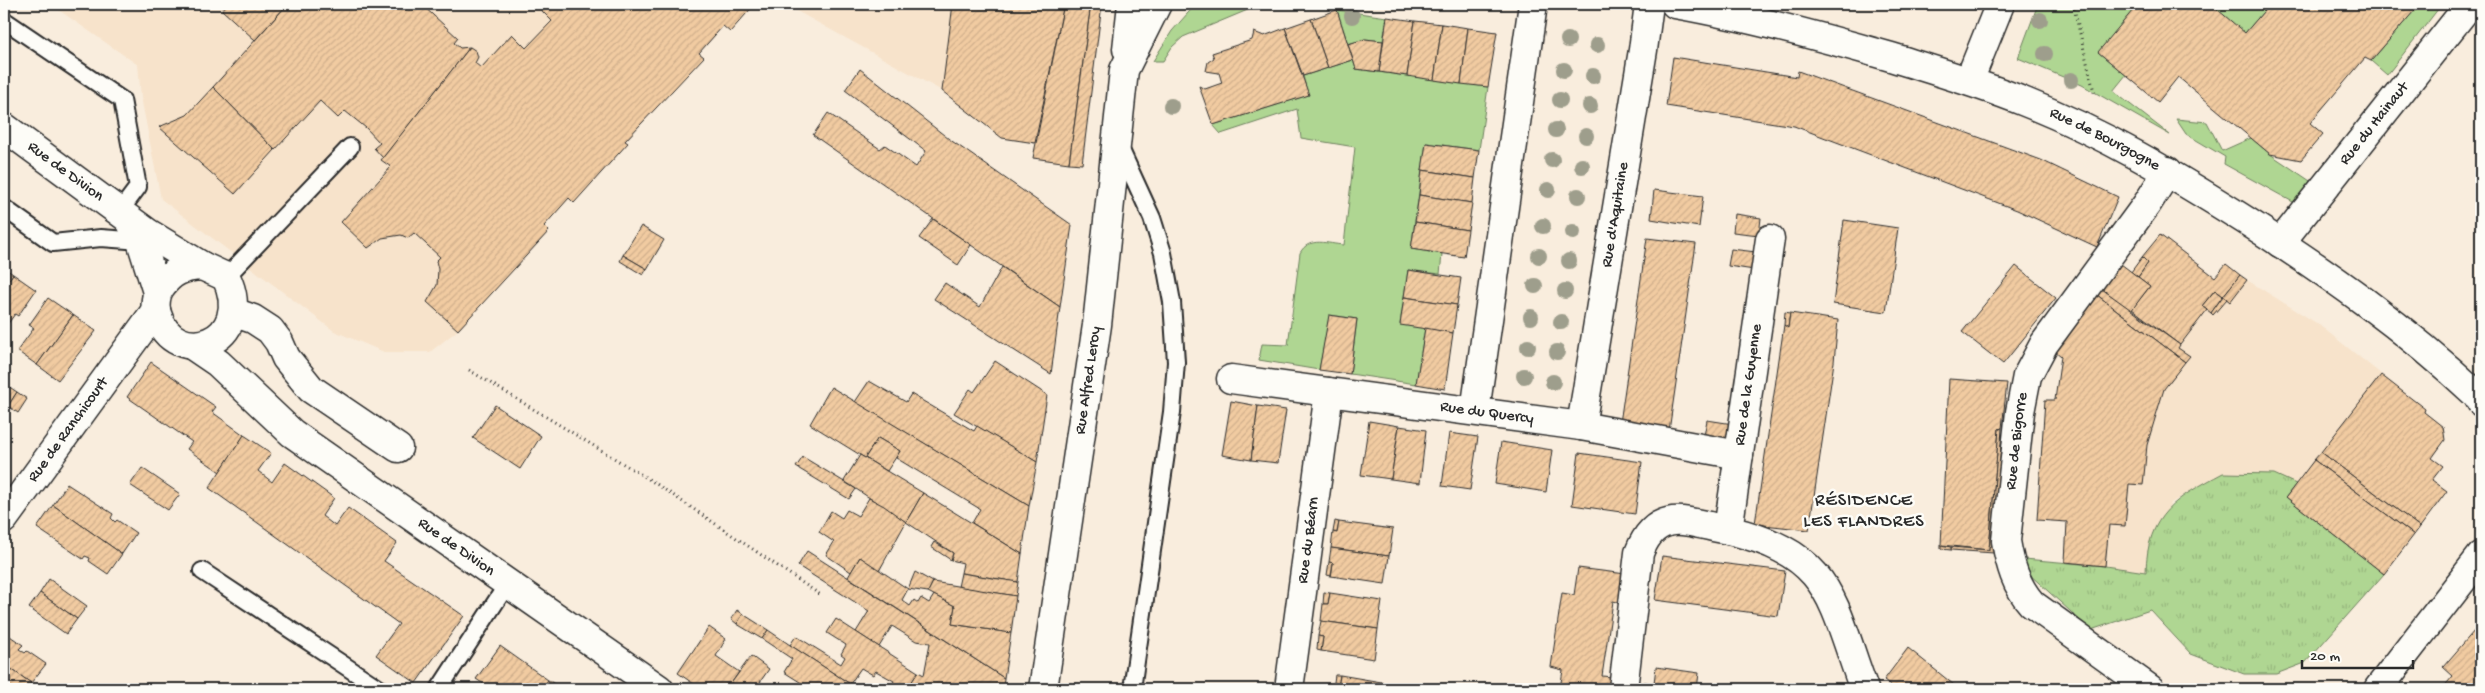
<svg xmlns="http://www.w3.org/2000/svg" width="2485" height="693" font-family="'Gochi Hand',sans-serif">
<defs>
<pattern id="park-tufts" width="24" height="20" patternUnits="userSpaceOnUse" patternTransform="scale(1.25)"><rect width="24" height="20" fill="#afd692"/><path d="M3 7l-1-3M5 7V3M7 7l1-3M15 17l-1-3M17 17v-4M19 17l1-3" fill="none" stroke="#97b87e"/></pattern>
<pattern id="building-hatch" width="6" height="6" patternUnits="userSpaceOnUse" patternTransform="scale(1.25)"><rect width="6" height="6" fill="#f1cba1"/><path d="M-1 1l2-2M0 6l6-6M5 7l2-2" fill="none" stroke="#cfae8b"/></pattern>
</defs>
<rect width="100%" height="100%" fill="#f9eddd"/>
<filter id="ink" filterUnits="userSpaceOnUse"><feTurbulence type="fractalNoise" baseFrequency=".02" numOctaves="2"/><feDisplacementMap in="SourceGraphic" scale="10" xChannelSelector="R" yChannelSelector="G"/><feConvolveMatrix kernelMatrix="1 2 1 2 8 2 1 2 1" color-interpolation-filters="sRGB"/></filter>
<g filter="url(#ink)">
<g fill="#f7e3cb">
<path d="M50 4H755L730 32 723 26 699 53 704 57 625 141 628 143 574 203 569 199 544 226 549 231 458 330 430 352H384L334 331 161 199 141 97 138 65Z"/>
<path d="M784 4H1102L1082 164 1033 158 1035 143 1002 138 942 91Z"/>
<path d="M2160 235 2215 277 2247 280 2318 324 2425 409 2424 412 2443 427 2445 440 2432 458 2443 466 2432 480 2447 491 2384 574 2286 497 2223 473 2171 503 2146 559V572L2105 566 2067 522 2037 520 2045 400H2055L2061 356 2054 350 2121 264 2131 271Z"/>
</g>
<g fill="#afd692" stroke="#6d805e">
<path d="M1196 4H1262L1183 37 1172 47 1163 61H1153L1172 31Z"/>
<path d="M2038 4H2270L2245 33 2098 52 2126 75 2113 91 2170 135 2082 85 2018 58Z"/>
<path d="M2420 4H2442L2387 75 2371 61Z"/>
<path d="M1337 10 1387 17 1383 41 1365 39 1348 44Z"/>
<path d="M1353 60 1356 69 1488 87 1479 150 1426 143 1411 249 1442 254 1440 274 1408 270 1400 324 1425 328 1416 384 1350 374 1357 319 1330 315 1319 370 1259 360 1262 344 1288 345 1300 253C1309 236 1328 244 1344 245L1355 147 1301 138 1297 109 1221 134 1213 125 1308 95 1303 76Z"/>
<path d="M2176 119 2207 122 2222 151 2251 138 2270 154 2319 187 2302 207 2224 164 2225 157 2186 134Z"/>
</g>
<path fill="url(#park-tufts)" stroke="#6d805e" d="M2223 473 2274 474 2296 484 2286 497 2384 574 2305 663 2276 674H2244L2191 654 2150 610 2091 630 2029 574 2024 559 2105 566 2146 572C2147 514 2176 498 2223 473Z"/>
<g fill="url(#building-hatch)" stroke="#2b2b2b">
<path d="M227 4H283L286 6 255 40 222 10Z"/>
<path d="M283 4H421L458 38 454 43 460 48 470 47 383 158 374 148 380 143 366 128 345 111 338 118 320 101 275 150 213 87 286 6Z"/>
<path d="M541 4H755L730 32 723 26 699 53 704 57 625 141 628 143 574 203 569 198 544 226 549 231 458 330 427 302 437 285 438 269 436 261 440 257 414 233 408 238 401 235 382 238 368 248 341 222 391 167 381 160 470 47 476 51 478 57 475 63 481 68 512 34 526 48 552 21 538 7Z"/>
<path d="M953 4H1064L1035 143 1002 138 942 91Z"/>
<path d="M1064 4H1091L1069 163 1033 158Z"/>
<path d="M1091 4H1102L1082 164 1069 163Z"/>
<path d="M1900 4H1917L1916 7Z"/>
<path d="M2211 4 2245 33 2270 4H2420L2371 61 2365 58 2310 123 2323 134 2301 160 2270 154 2178 77 2158 102 2098 52 2133 10Z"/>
<path d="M1337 10 1353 60 1328 68 1311 19Z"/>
<path d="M1387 17 1415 21 1407 76 1379 72Z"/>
<path d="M1311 19 1328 68 1303 76 1285 28Z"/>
<path d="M1415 21 1442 24 1434 80 1407 76Z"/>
<path d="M1442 24 1468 28 1461 84 1434 80Z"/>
<path d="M1285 28 1309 95 1213 125 1199 86 1205 89 1222 83 1219 73 1206 71 1208 62 1214 58 1212 53 1252 40 1254 32 1264 36Z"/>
<path d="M1468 28 1497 32 1488 87 1461 84Z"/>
<path d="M1365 39 1383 41 1379 72 1356 69 1348 44Z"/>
<path d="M1673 57 1797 77 1798 71 2041 160 2118 197 2097 247 2017 210 1794 126 1666 106Z"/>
<path d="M860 69 949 139 1072 225 1060 307 813 135 828 113 880 149 885 145 916 167 926 151 845 90Z"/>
<path d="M213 87 275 150 235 194 159 127 187 115Z"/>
<path d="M1426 143 1479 150 1475 178 1422 170Z"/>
<path d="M1422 170 1475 178 1472 203 1419 195Z"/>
<path d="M1654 190 1703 196 1699 227 1651 219Z"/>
<path d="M1419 195 1472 203 1468 230 1415 222Z"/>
<path d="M1735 214 1761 218 1759 235 1733 232Z"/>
<path d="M933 219 971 245 958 265 919 238Z"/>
<path d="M1844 220 1898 228 1886 312 1833 304Z"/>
<path d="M1415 222 1468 230 1464 257 1411 249Z"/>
<path d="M641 226 664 240 647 269 623 255Z"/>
<path d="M2160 235 2215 277 2226 264 2240 275 2223 296 2215 290 2202 306 2207 310 2180 345 2132 309 2150 286 2138 277 2148 263 2142 257Z"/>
<path d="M1647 238 1696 244 1669 431 1620 423Z"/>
<path d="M1731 249 1756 252 1754 270 1728 266Z"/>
<path d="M623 255 647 269 643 275 620 261Z"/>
<path d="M2142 257 2148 263 2138 277 2131 272Z"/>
<path d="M2121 264 2150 286 2131 311 2102 289Z"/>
<path d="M2016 266 2056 298 2003 364 1962 332Z"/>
<path d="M1002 267 1060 307 1051 374 934 299 945 283 980 307Z"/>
<path d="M4 268 13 274 4 287Z"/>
<path d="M1408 270 1461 278 1457 305 1404 297Z"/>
<path d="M13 274 36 290 18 316 15 314 4 329V287Z"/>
<path d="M2240 275 2247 280 2230 302 2223 296Z"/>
<path d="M2102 289 2180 345 2178 348 2190 356 2185 362 2097 295Z"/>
<path d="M2215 290 2223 296 2211 313 2202 306Z"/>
<path d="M2097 295 2185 362 2164 389 2147 445 2143 485 2129 484 2125 526 2109 525 2105 566 2065 562 2067 522 2037 520 2045 400H2055L2061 356 2054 350Z"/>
<path d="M2223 296 2227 299 2213 315 2211 313Z"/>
<path d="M1404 297 1457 305 1453 333 1400 325Z"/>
<path d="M48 298 73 315 37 365 17 351 34 328 29 325Z"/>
<path d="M1785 312 1790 313 1788 328 1784 325Z"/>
<path d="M1790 313 1838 320 1834 362 1809 530 1755 524 1784 325 1788 328Z"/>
<path d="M73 315 96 331 58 380 37 365Z"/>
<path d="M1329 315 1357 319 1350 374 1319 370Z"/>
<path d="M1425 328 1453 333 1445 389 1416 384Z"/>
<path d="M995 361 1047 395 1037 462 954 413 970 389 974 392Z"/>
<path d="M151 362 216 407 212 412 244 435 220 472 187 449 192 442 127 397Z"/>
<path d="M2381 375 2425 409 2424 412 2443 427 2445 440 2432 458 2443 466 2432 480 2447 491 2420 527 2321 452Z"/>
<path d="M1949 379 2007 383 2002 428 1999 429 1989 550 1941 545Z"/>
<path d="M869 381 906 402 911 394 974 431 977 426 1037 462 1029 506 855 402Z"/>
<path d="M8 386 17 392 8 406 4 403V392Z"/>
<path d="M831 387 1029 506 1022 554 972 523 980 509 896 458 900 451 878 438 865 458 810 424Z"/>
<path d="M17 392 27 399 18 413 8 406Z"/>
<path d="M1231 401 1258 406 1251 460 1222 455Z"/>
<path d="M495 405 541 436 520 469 473 438Z"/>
<path d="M1258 406 1286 410 1278 463 1251 460Z"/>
<path d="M1707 420 1733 424 1731 439 1704 436Z"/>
<path d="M1369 421 1399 426 1391 479 1361 475Z"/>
<path d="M1399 426 1426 430 1420 483 1391 479Z"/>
<path d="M2002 428 1994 553 1951 550V547L1989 550 1999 429Z"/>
<path d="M1449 433 1478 437 1470 490 1442 486Z"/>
<path d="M244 435 271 453 258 471 272 482 285 463 334 498 322 516 335 526 348 508 397 543 384 561 464 616 416 683 376 655 399 624 209 488Z"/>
<path d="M878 438 900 451 887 471 865 458Z"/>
<path d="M1501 442 1552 450 1546 492 1495 484Z"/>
<path d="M2321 452 2420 527 2414 535 2314 460Z"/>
<path d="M1579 453 1642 462 1635 514 1572 505Z"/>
<path d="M860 455 923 493 906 522 844 481Z"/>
<path d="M803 457 856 489 849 499 796 467Z"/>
<path d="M2314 460 2414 535 2384 574 2286 497Z"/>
<path d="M142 468 180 494 168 510 130 485Z"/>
<path d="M67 484 113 514 111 518 115 522 117 520 136 533 122 554 53 505Z"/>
<path d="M923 493 1022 554 1018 582 961 573 963 563 951 560 953 553 906 522Z"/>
<path d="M869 498 884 506 906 522 879 571 860 557 851 572 826 555 834 542 819 532 831 511 842 518 847 510 858 516Z"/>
<path d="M53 505 122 554 108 574 89 561 90 558 85 556 83 559 37 528Z"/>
<path d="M1335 521 1339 522 1337 533 1333 532Z"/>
<path d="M1339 522 1393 529 1389 556 1331 548 1333 532 1337 533Z"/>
<path d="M934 542 953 553 951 560 931 547Z"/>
<path d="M1941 545 1951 547V550L1941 549Z"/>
<path d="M1331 548 1389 556 1385 584 1331 576 1333 563 1329 562Z"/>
<path d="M807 551 1004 678 1003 689H907L918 672 924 675 930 643 916 641 892 626 879 647 856 632 869 611 798 566Z"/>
<path d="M1662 556 1785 571 1778 616 1655 600Z"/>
<path d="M860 557 908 589 902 600 910 606 914 600 918 603 921 598 929 603 934 595 955 606 952 624 1011 633 1004 678 848 577Z"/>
<path d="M1329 562 1333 563 1331 576 1327 575Z"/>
<path d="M1578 568 1626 574 1622 603 1613 601 1602 676 1612 677 1610 689H1560L1563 670 1551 667 1562 593 1574 595Z"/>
<path d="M915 572 933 582 928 592 908 589Z"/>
<path d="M961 573 1018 582 1016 596 958 587Z"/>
<path d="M49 579 87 606 77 619 40 593Z"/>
<path d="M933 582 1016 596 1011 633 952 624 955 606 928 592Z"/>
<path d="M1324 592 1330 593 1328 604H1323Z"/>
<path d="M40 593 77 619 66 634 29 608Z"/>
<path d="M1330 593 1382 601 1378 629 1321 621 1323 604H1328Z"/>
<path d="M737 610 743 614 737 624 731 619Z"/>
<path d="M743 614 768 630 762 639 737 624Z"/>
<path d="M836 619 918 672 907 689H889L894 681 876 671 873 675 861 668 850 684 790 645 796 636 841 664 845 657 841 654 846 645 827 633Z"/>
<path d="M1321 621 1378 629 1374 659 1321 651 1323 637 1318 636Z"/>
<path d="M2481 623V689H2442L2453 676 2443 667Z"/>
<path d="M709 627 726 639 716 656 739 672 727 689H701L678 673Z"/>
<path d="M768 630 790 645 858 689H811L784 672 792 659 762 639Z"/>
<path d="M4 632 23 645 19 649 25 653 27 651 46 664 31 683 4 664Z"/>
<path d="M1318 636 1323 637 1321 651 1317 650Z"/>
<path d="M500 646 548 680 544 686 548 689H491L476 679Z"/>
<path d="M1908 648 1959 689H1896L1884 680Z"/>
<path d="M751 656 769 669 760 682 771 689H727Z"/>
<path d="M4 664 31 683 27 689H4Z"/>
<path d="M1656 667 1699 673 1697 689H1643L1644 682 1654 683Z"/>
<path d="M1335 675H1340L1338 689H1333Z"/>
<path d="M1340 675 1393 684 1392 689H1338Z"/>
<path d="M548 680 556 685 553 689 544 686Z"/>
</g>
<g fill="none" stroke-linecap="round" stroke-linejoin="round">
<defs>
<g id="lane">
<path d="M4 20 122 100 138 187 120 211"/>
<path d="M1119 146 1152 218 1163 253 1172 302 1176 362 1172 412 1132 689"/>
<path d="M4 208 53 243 101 238 141 241"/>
<path d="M226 277 350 147"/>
<path d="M202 571 380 689"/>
<path d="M439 689 508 583"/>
</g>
<g id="street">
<path id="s1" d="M4 127 148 233 202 266"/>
<path d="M130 221 141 241 157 292"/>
<path id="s2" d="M2280 243 2470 4"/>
<path d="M202 266 226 277C257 343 174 371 157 314 154 306 156 294 160 288 171 272 182 267 202 266Z"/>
<path d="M233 312 253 319 270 330 279 342 286 358 311 389 398 448"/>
<path id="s3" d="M193 346 218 363 292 433 659 689"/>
<path id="s4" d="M1231 379 1581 426 1739 455"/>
<path d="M1475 411 1533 4"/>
<path id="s5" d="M1581 426 1643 50 1649 4"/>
<path id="s6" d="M4 519 156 310"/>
<path d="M1728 530C1833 555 1831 600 1864 689"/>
<path id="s7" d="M1289 689 1329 392"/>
<path id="s8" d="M1623 689 1639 553C1657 505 1689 523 1728 530L1770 239"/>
<path id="s9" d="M2150 689 2032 604C2016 586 2010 565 2006 541L2020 412 2027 376 2044 344 2147 204 2168 171"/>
<path d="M2378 689 2481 556"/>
</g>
<g id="secondary">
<path id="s10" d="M1675 4C1748 17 1819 36 1891 57 1936 71 1981 84 2025 102 2103 133 2174 175 2245 220 2328 273 2406 328 2477 395L2481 402"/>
<path d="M1127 49 1132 4"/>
<path d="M1969 81 2000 4"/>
<path id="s11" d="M1043 689 1097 325 1124 70 1157 4"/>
</g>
</defs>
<use href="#lane" stroke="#2b2b2b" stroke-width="20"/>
<use href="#street" stroke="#2b2b2b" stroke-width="31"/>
<use href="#secondary" stroke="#2b2b2b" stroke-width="31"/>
<g stroke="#2b2b2b" stroke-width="3" stroke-dasharray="1 4" stroke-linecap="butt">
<path d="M2073 4 2095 96"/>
<path d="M469 370 655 483 822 596"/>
</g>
<use href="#lane" stroke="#fdfcf7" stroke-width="16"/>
<use href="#street" stroke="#fdfcf7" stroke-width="28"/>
<use href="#secondary" stroke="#fdfcf7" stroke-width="28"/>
</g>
<g fill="#9e9e8c">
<circle cx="1352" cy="16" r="8"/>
<circle cx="2040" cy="20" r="8"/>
<circle cx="1568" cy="40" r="8"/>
<circle cx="1597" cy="45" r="8"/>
<circle cx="2045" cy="54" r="8"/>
<circle cx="1564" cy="70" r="8"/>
<circle cx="1593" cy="76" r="8"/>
<circle cx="2071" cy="80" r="8"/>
<circle cx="1560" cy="100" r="8"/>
<circle cx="1171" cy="106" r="8"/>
<circle cx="1590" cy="106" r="8"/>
<circle cx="1556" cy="130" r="8"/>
<circle cx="1586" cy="136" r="8"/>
<circle cx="1552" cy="160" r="8"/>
<circle cx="1582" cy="166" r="8"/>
<circle cx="1548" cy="190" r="8"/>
<circle cx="1578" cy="196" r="8"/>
<circle cx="1543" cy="226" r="8"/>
<circle cx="1573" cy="232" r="8"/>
<circle cx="1539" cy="256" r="8"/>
<circle cx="1569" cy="261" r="8"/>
<circle cx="1535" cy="286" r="8"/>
<circle cx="1565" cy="291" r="8"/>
<circle cx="1531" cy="317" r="8"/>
<circle cx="1561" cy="322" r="8"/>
<circle cx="1528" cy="347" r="8"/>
<circle cx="1557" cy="352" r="8"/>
<circle cx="1524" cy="376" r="8"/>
<circle cx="1553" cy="382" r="8"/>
</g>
</g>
<g text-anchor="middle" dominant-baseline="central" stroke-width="5" stroke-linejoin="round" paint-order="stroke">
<g font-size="16" fill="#2b2b2b" stroke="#fdfcf7">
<text stroke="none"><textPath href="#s2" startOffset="152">Rue du Hainaut</textPath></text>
<text stroke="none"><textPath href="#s10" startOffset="452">Rue de Bourgogne</textPath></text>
<text stroke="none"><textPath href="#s1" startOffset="76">Rue de Divion</textPath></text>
<text stroke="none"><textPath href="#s5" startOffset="214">Rue d'Aquitaine</textPath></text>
<text stroke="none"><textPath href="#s11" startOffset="312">Rue Alfred Leroy</textPath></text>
<text stroke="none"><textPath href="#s8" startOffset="389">Rue de la Guyenne</textPath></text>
<text stroke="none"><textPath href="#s4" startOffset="258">Rue du Quercy</textPath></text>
<text stroke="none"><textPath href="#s6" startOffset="110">Rue de Ranchicourt</textPath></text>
<text stroke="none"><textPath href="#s9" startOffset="315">Rue de Bigorre</textPath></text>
<text stroke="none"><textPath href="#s7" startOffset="150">Rue du Béarn</textPath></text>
<text stroke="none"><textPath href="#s3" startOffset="332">Rue de Divion</textPath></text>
</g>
<g font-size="18" letter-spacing="1" fill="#2b2b2b" stroke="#fdfcf7">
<text x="1864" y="501">RÉSIDENCE<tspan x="1864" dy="21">LES FLANDRES</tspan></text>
</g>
</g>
<rect width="2485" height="693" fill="none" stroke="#fdfcf7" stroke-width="20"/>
<rect x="10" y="10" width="2465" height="673" fill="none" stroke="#2b2b2b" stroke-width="2" filter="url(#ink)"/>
<path d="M2302 660v8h111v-8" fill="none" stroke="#2b2b2b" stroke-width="2.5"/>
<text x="2310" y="660" font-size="15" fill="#2b2b2b" stroke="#fdfcf7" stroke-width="4" paint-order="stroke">20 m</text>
</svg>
